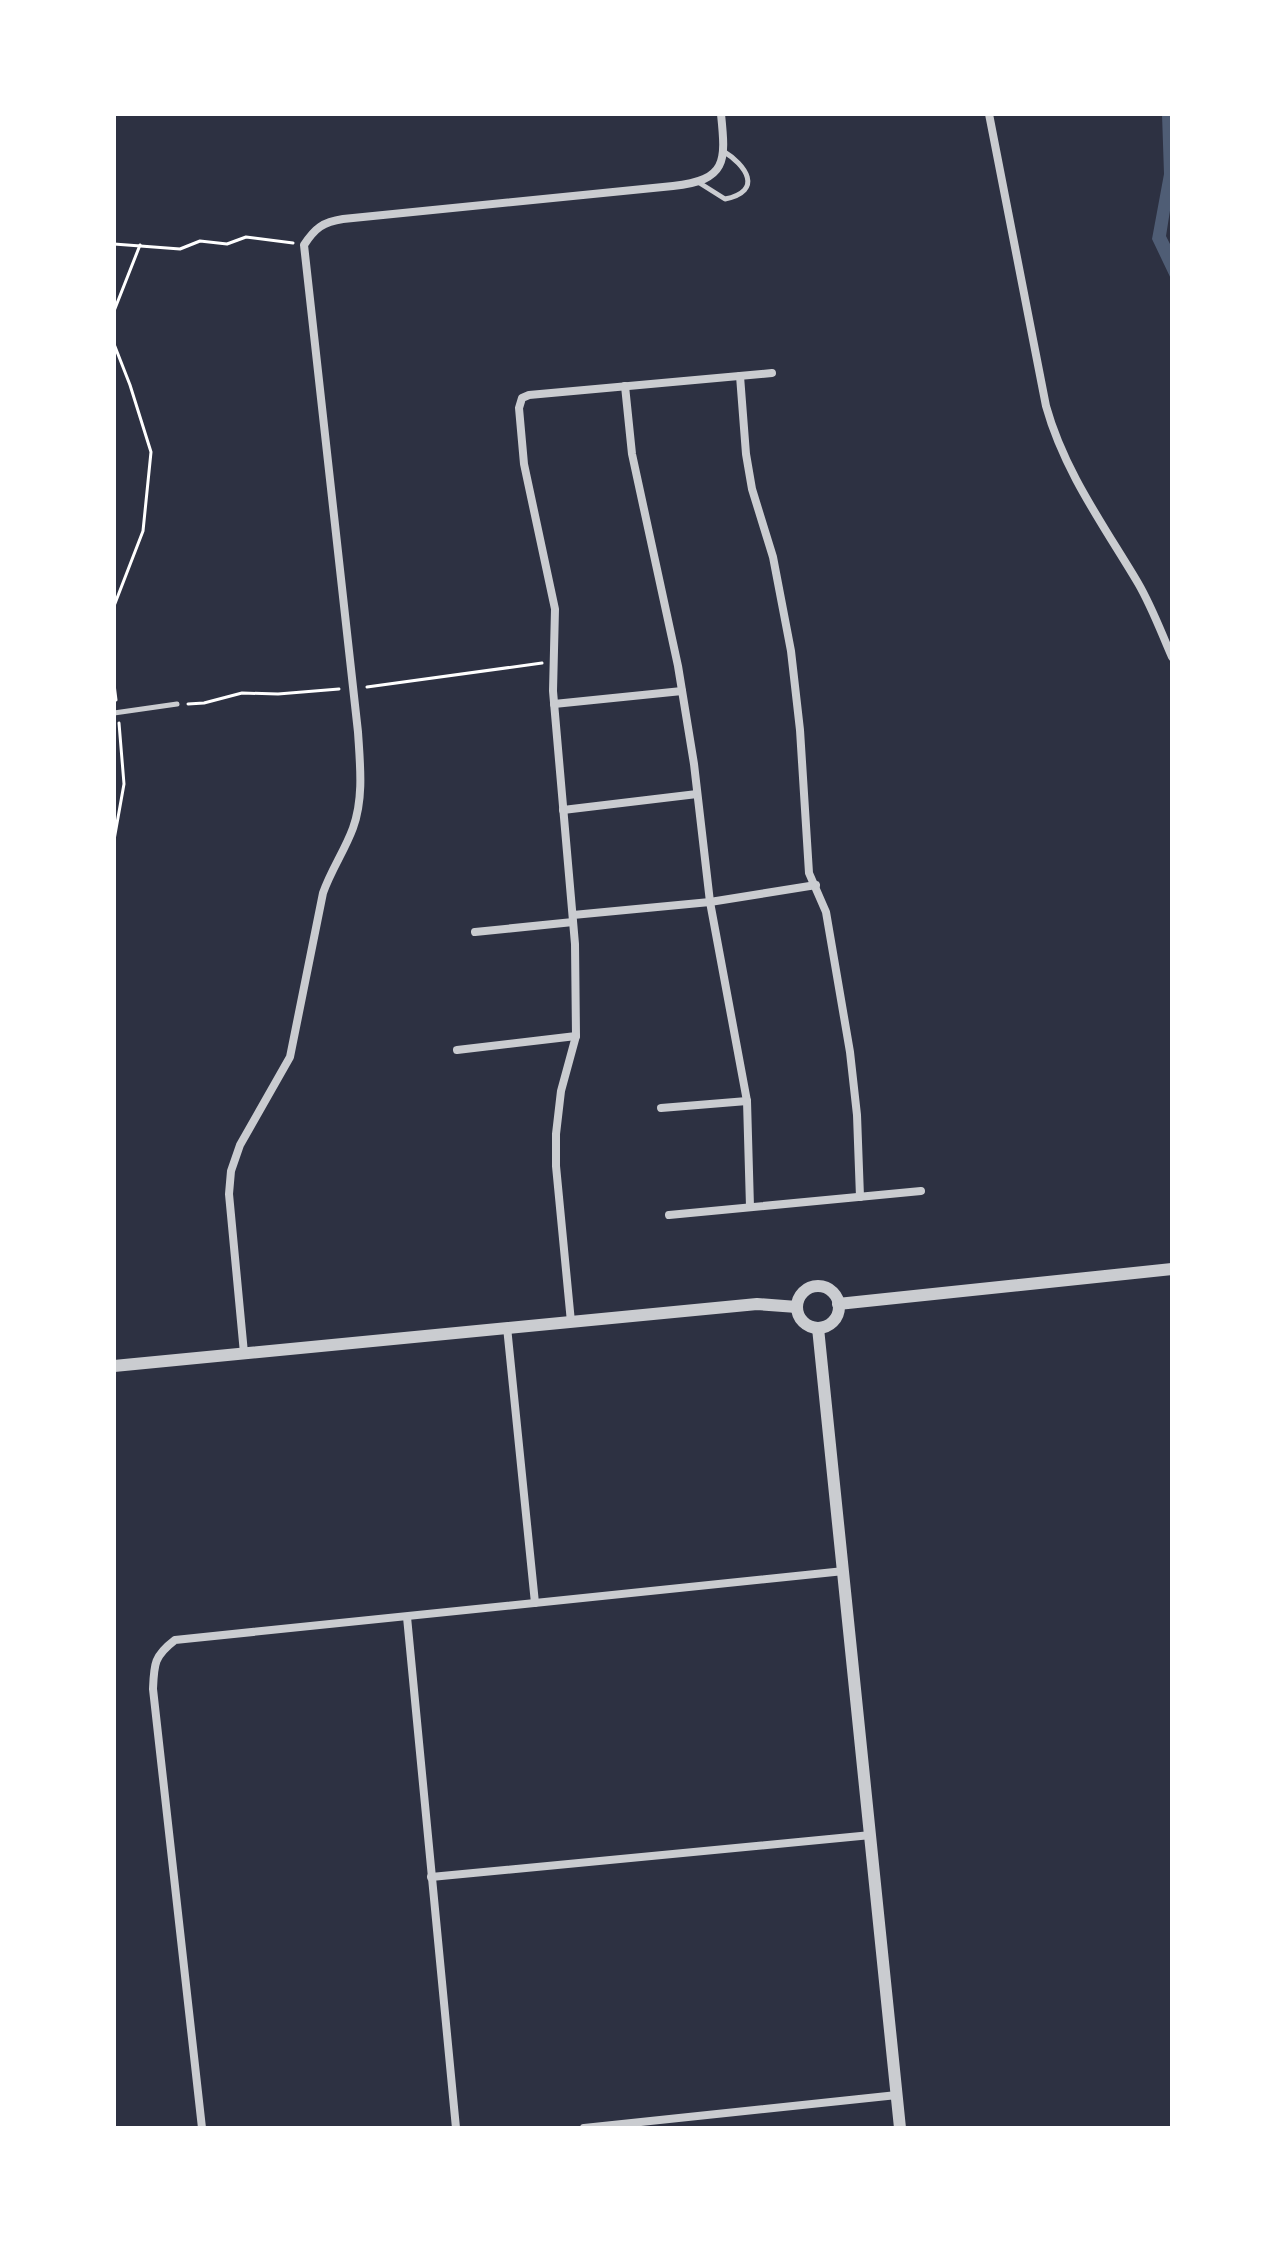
<svg xmlns="http://www.w3.org/2000/svg" width="1286" height="2242" font-family="'Alegreya Sans',sans-serif">
<rect width="100%" height="100%" fill="#2d3142"/>
<path fill="#4f5d75" d="M1162 114H1172V198L1166 236 1172 248V281L1152 239 1164 174Z"/>
<g fill="none" stroke-linecap="round" stroke-linejoin="round">
<g stroke="#fff" stroke-width="3">
<path d="M114 244 180 249 200 241 227 244 246 237 293 243"/>
<path d="M114 311 140 245"/>
<path d="M114 344 130 385 151 452 143 531 114 606"/>
<path d="M114 684 116 700"/>
<path d="M367 687 542 663"/>
<path d="M188 704 204 703 242 693 278 694 339 689"/>
<path d="M114 840 124 784 119 723"/>
</g>
<g stroke="#caccd0" stroke-width="5">
<path d="M698 182 725 199C764 191 746 165 723 151"/>
<path d="M114 713 177 704"/>
</g>
<g stroke="#caccd0" stroke-width="8">
<path d="M989 114 1046 406C1064 471 1104 526 1138 583 1152 607 1161 632 1172 657"/>
<path d="M740 376 746 454 752 489 773 557 791 651 800 730 809 873 826 912 850 1052 857 1115 860 1197"/>
<path d="M625 386 632 454 678 666 694 764 710 902 747 1101 750 1207"/>
<path d="M554 704 682 691"/>
<path d="M563 810 697 794"/>
<path d="M573 915 710 902 816 885"/>
<path d="M475 932 573 922"/>
<path d="M457 1050 576 1036"/>
<path d="M661 1108 747 1101"/>
<path d="M669 1215 921 1191"/>
<path d="M571 1322 556 1166V1134L561 1091 576 1036 575 944 553 691 555 609 524 464 519 408 522 398 529 395 772 373"/>
<path d="M507 1327 535 1603"/>
<path d="M244 1353 229 1194 231 1171 240 1145 290 1057 323 893C331 870 345 850 353 828 364 798 360 764 358 732L304 245C315 228 323 222 343 219L673 186C727 180 726 162 721 114"/>
<path d="M407 1617 456 2128"/>
<path d="M431 1877 871 1835"/>
<path d="M202 2128 153 1689C154 1664 154 1656 175 1640L844 1571"/>
<path d="M584 2128 897 2095"/>
</g>
<g stroke="#caccd0" stroke-width="12">
<circle cx="818" cy="1307" r="21"/>
<path d="M838 1304 1172 1269"/>
<path d="M818 1328 900 2128"/>
<path d="M114 1366 757 1304 797 1307"/>
</g>
</g>
<rect width="1286" height="2242" fill="none" stroke="#ffffff" stroke-width="232"/>
</svg>
